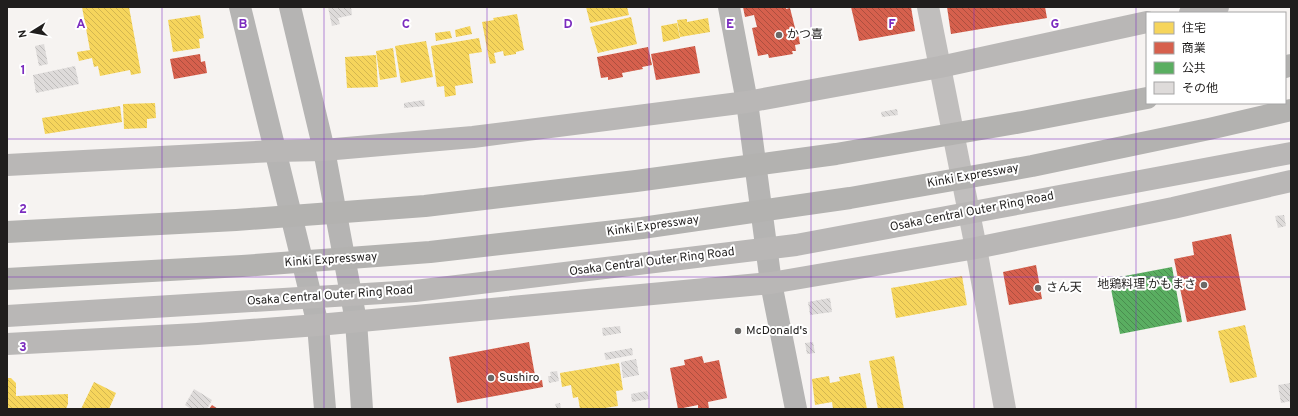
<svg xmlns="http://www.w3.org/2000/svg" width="1298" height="416" font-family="Overpass,'Noto Sans JP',sans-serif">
<defs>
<pattern id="homes-back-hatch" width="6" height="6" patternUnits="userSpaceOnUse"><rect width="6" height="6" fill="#f6d55c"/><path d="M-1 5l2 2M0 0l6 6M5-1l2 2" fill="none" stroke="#d3b650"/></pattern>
<pattern id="shops-back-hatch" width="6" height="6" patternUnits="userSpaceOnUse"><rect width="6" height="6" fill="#d6604d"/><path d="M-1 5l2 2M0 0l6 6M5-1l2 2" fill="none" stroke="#ad4f3f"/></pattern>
<pattern id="public-back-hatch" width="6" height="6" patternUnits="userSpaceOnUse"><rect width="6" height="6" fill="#5aae61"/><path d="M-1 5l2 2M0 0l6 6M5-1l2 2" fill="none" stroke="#4a8d4f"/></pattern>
<pattern id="building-back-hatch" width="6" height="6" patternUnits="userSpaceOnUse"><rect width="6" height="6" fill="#dedbda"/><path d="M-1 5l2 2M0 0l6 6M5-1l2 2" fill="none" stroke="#bebcbb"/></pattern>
</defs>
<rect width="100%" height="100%" fill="#f6f3f1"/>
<g fill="url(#homes-back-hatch)">
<path d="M82 7H129L141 73 131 75 130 70 100 76 98 66 94 67 92 58 79 61 77 52 90 50Z"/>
<path d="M586 7H627L629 15 590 23Z"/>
<path d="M517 14 524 50 516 52V54L504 56 503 51 494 53 496 63 490 64 482 22 494 20 493 18Z"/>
<path d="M200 15 204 38 199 39 200 48 173 52 168 20Z"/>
<path d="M631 17 637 44 598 53 590 27Z"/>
<path d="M708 18 710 32 680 37 677 20 687 19V22Z"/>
<path d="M677 23 680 38 663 42 661 26Z"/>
<path d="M470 26 472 34 456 37 455 30Z"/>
<path d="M450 31 452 38 436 41 435 33Z"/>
<path d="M479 38 482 52 469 54 473 83 455 86 456 95 445 97 444 86 437 87 431 46Z"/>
<path d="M426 41 433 77 401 83 395 46Z"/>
<path d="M393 48 397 77 380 80 376 51Z"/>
<path d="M376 55 378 87 347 88 345 57Z"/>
<path d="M155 103 156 118 147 119V128L124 129 123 104Z"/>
<path d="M120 106 122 122 45 134 42 118Z"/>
<path d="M962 276 967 305 896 318 891 288Z"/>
<path d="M1245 325 1257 377 1230 383 1218 331Z"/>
<path d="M894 356 904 409H878L869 361Z"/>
<path d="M619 363 623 390 616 391 618 406 599 409H580L578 397 573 398 571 385 562 387 560 373Z"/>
<path d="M860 373 867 409H833L832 402 815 405 812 379 829 376 830 383 840 381 839 377Z"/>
<path d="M7 378H11L16 383V396L68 394V404L66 409H7Z"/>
<path d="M94 382 116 393 109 409H81Z"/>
</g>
<g fill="url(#shops-back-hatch)">
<path d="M743 7H786V9L790 8 795 28H797L800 44 795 45 796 51H792L793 54 769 58 768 54 758 56 752 28 757 27 754 15 745 17Z"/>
<path d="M851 7H911L915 31 859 41Z"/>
<path d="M947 7H1045L1047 18 951 34Z"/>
<path d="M695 46 700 73 656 80 651 54Z"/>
<path d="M648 47 652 65 642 67 643 69 622 73 623 77 608 80V77L601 78 597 57Z"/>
<path d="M200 54 201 62 205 61 207 73 174 79 170 59Z"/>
<path d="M1231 234 1246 310 1187 322 1174 259 1194 255 1192 242Z"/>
<path d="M1036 265 1042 299 1009 305 1003 272Z"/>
<path d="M529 342 536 381 542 380 543 387 457 403 449 357Z"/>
<path d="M702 356 704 363 719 360 727 398 708 402 709 409H698V405L678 409 670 368 685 365 684 360Z"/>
<path d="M212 405 218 409H209Z"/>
</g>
<path fill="url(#public-back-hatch)" d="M1172 267 1182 322 1120 334 1109 279Z"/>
<g fill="url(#building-back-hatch)">
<path d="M328 7H351L352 15 338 18 340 24 332 26Z"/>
<path d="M44 44 48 64 39 66 35 46Z"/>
<path d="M75 66 79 84 36 93 33 75Z"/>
<path d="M424 100 425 106 404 108V103Z"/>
<path d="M897 109 898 115 882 117 881 112Z"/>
<path d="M1284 215 1286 226 1278 228 1275 216Z"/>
<path d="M830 298 832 312 810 315 808 302Z"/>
<path d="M620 326 621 333 603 336 602 328Z"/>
<path d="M813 342 815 353 807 354 805 343Z"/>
<path d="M632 348 633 355 606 360 604 353Z"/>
<path d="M636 359 639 375 623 378 621 362Z"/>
<path d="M557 371 559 381 549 383 548 376H551L550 372Z"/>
<path d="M1291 383V401L1281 403 1278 385Z"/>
<path d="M194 389 212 400 207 409H191L185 405Z"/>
<path d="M647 391 649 399 632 402 631 394Z"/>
<path d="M560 403 561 409H557L555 404Z"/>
</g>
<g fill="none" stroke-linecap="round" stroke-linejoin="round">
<path stroke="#c0bebd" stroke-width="22" d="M928 7 976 248 1005 409"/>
<g stroke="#b5b4b3" stroke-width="22">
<path d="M240 7 318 325 325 409"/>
<path d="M290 7 324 150 356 321 362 409"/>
<path d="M729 7 747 102 771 283 796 409"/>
</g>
<g stroke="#b9b7b6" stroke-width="22">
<path d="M1190 13 1218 7"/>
<path d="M7 165 275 151 324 150 473 137 747 102 940 67 1147 22"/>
<path d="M7 316 415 291 796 245 1291 153"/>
<path d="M7 344 197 334 318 325 771 283 976 248 1173 208 1291 181"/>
</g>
<g stroke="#b3b2b0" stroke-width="22">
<path d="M1285 67 1291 65"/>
<path d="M7 232 236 220 425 206 636 181 836 154 1022 122 1147 98"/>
<path d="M7 279 242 266 430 252 642 228 850 198 1032 166 1209 129 1291 110"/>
</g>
</g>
<path fill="none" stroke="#7b2cbf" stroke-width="1" stroke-opacity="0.55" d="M162 7V409M324 7V409M487 7V409M649 7V409M811 7V409M974 7V409M1136 7V409M7 139H1291M7 277H1291"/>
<g fill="#6b6967" stroke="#fff" stroke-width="1.5">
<circle cx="779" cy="35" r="4"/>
<circle cx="1204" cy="285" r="4"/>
<circle cx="1038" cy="288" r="4"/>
<circle cx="738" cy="331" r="4"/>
<circle cx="491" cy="378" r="4"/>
</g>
<g text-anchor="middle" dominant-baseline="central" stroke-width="4" stroke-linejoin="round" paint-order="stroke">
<g font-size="12" fill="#201e1d" stroke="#fff" text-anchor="start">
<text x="787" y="35">かつ喜</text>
<text x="1196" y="285" text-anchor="end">地鶏料理 かもまさ</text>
<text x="1046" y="288">さん天</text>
<text x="746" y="331">McDonald's</text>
<text x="499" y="378">Sushiro</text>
</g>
<g font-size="12" fill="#201e1d" stroke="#fff">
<text transform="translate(973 176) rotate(-10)">Kinki Expressway</text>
<text transform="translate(972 212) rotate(-11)">Osaka Central Outer Ring Road</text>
<text transform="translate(653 226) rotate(-8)">Kinki Expressway</text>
<text transform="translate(331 260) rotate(-4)">Kinki Expressway</text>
<text transform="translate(652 262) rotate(-7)">Osaka Central Outer Ring Road</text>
<text transform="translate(330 296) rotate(-4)">Osaka Central Outer Ring Road</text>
</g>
</g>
<g font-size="13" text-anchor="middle" font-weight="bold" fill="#7b2cbf" stroke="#fff" stroke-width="4" stroke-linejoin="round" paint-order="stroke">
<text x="81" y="28">A</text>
<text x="243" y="28">B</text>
<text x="406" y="28">C</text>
<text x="568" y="28">D</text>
<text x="730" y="28">E</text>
<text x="892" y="28">F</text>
<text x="1055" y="28">G</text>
<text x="23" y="74">1</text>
<text x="23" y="213">2</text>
<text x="23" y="351">3</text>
</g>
<rect width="1298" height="416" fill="none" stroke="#201e1d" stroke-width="16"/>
<rect x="1146" y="12" width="140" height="92" fill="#ffffff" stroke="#a6a5a5"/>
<rect x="1154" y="22" width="20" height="12" fill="#f6d55c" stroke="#a6a5a5"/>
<text x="1182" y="32" font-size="12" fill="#201e1d">住宅</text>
<rect x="1154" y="42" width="20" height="12" fill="#d6604d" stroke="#a6a5a5"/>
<text x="1182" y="52" font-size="12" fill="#201e1d">商業</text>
<rect x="1154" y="62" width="20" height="12" fill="#5aae61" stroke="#a6a5a5"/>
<text x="1182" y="72" font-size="12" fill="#201e1d">公共</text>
<rect x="1154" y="82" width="20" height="12" fill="#dedbda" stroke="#a6a5a5"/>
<text x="1182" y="92" font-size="12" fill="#201e1d">その他</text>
<g transform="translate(32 32) rotate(259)" stroke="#ffffff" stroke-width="3" paint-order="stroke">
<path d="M0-3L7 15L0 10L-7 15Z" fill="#201e1d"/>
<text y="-6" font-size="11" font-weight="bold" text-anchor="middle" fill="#201e1d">N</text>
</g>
</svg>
